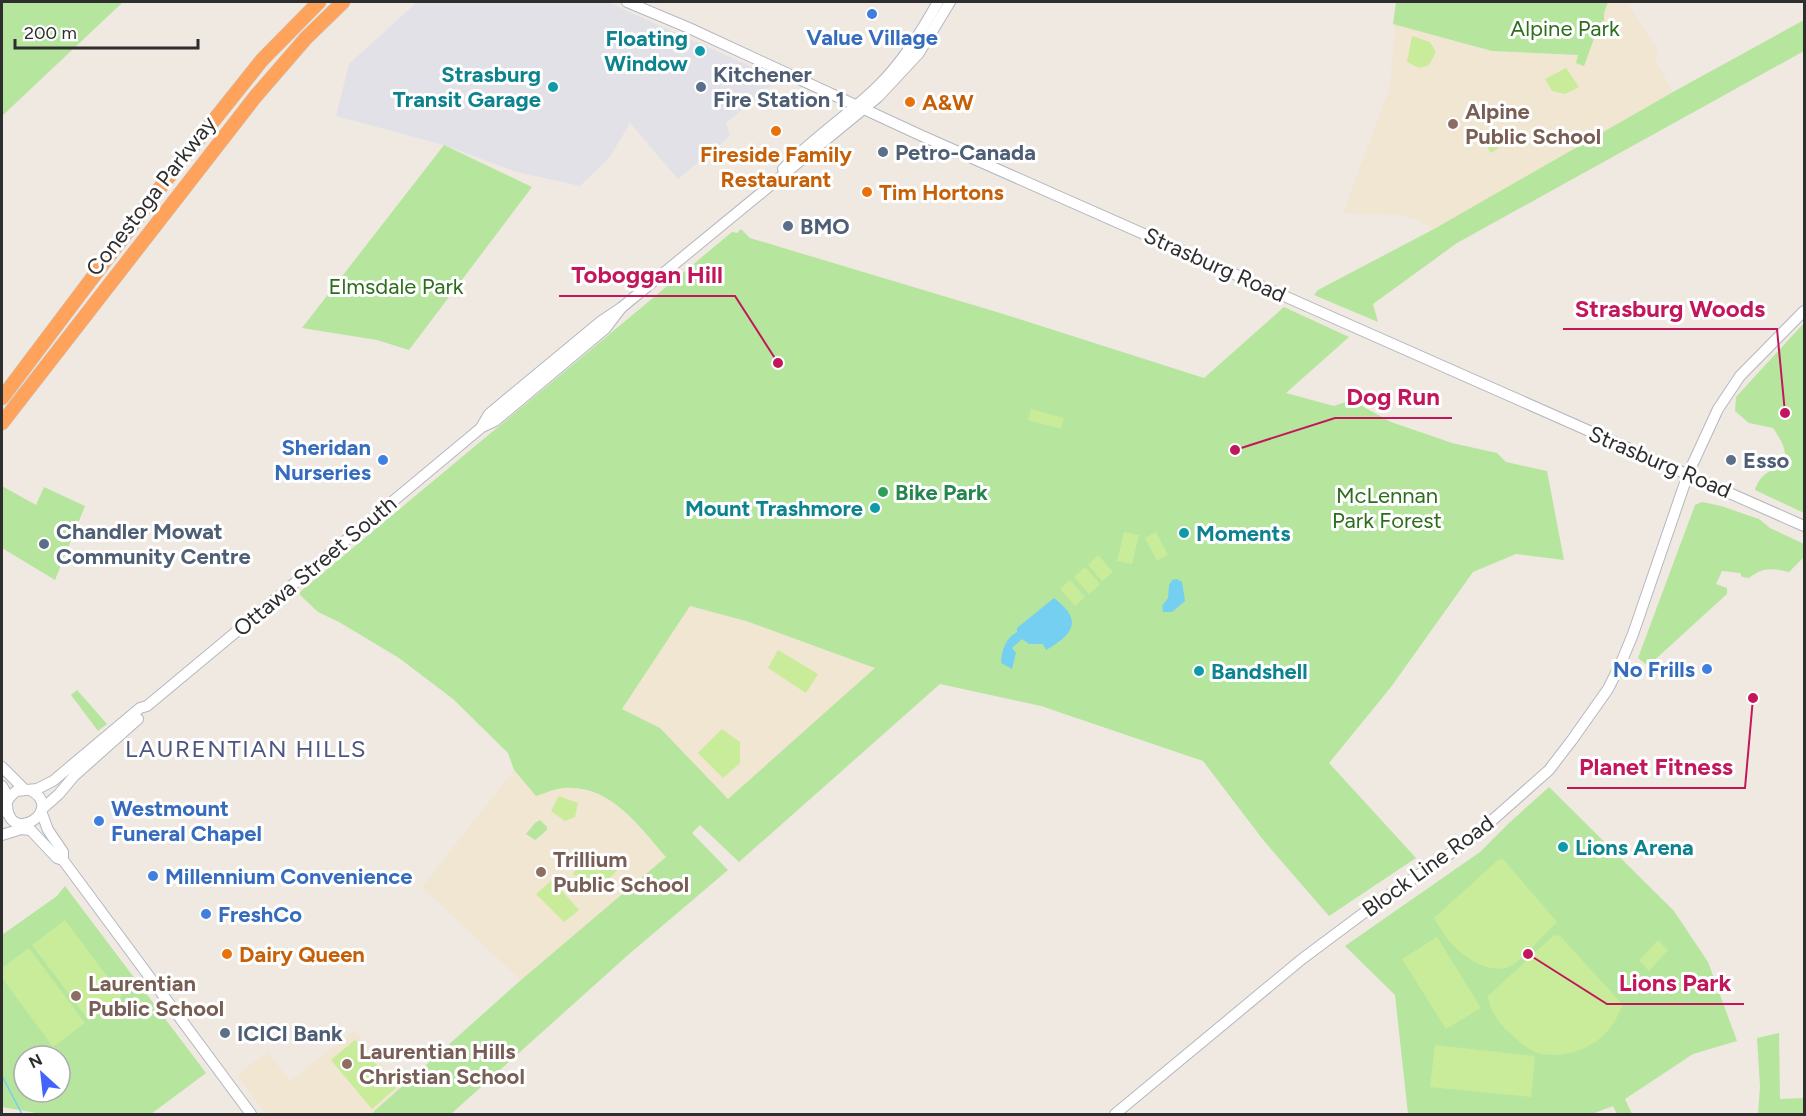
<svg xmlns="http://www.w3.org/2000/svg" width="1806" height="1116" font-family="Figtree,sans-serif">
<rect width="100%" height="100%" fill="#efe9e1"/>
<path fill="#e3e1e8" d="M417 2H607L779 79 726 123 730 136 678 179 630 123 610 157 580 186 517 172 444 145 336 116 349 64Z"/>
<g fill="#f0e6d1">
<path d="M1608 2H1627L1658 51 1655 60 1673 92 1434 229 1417 220 1398 215 1343 213 1390 87 1395 24 1492 51 1587 56Z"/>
<path d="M690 606 746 621 876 668 728 799 660 728 622 710Z"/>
<path d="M514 770 536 796 560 788H577L600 795 620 806 667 857 521 980 422 887Z"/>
<path d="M355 1030 400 1088 371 1114H266L237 1075 268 1052 290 1081Z"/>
</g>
<g fill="#b6e59e" fill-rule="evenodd">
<path d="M2 2H123L2 116Z"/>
<path d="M1396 2H1608L1604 13V20L1599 25 1584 66 1576 63 1578 55 1492 51 1393 24Z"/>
<path d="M1804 20V51L1457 243 1373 304 1378 322 1314 295 1318 290 1434 229 1673 92Z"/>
<path d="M444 145 532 187 409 350 377 340 302 328Z"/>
<path d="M741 229 750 238 1000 313 1204 378 1284 307 1349 337 1286 393 1334 406 1351 400 1391 422 1452 443 1497 453 1506 462 1547 471 1564 560 1516 554 1473 572 1391 687 1329 763 1416 858 1329 916 1264 841 1203 761 1041 706 940 684 739 862 700 825 692 833 728 870 628 955 451 1114H371L521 980 666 857C638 825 610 784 563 788 554 789 545 793 536 796L514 770 508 753 453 699 399 658 339 622 318 612 300 595V592L732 232 737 233ZM690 606 746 621 875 668 728 799 660 728 622 709Z"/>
<path d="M1804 323V513L1755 490C1764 459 1805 474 1773 428L1749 423 1735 411 1736 397Z"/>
<path d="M2 486 36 505 44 487 85 506 55 580 2 548Z"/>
<path d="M1702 502 1721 506 1759 519 1770 528 1802 543 1804 545V557L1789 572C1773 568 1762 567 1749 578L1742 577 1740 573 1722 571 1716 584 1727 588V594L1648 666 1638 658 1695 505Z"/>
<path d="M77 690 107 724 98 731 71 695Z"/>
<path d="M1549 787 1674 911 1708 962 1737 1041 1693 1054 1625 1099 1632 1114H1617L1613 1106 1592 1114H1523L1522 1113 1517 1114H1408L1395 995 1345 946 1480 852 1508 824Z"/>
<path d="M540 820 547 827V830L535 840 526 834 535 823Z"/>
<path d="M65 886 206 1073 151 1114H42L2 1107V935L57 896ZM24 1056H60V1092H24Z"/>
<path d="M1779 1033 1780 1099 1804 1098V1114H1758L1760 1086 1757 1038Z"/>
</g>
<g fill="#c9ec9a">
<path d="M1412 36 1430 42 1436 52 1429 65 1419 68 1407 62Z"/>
<path d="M1566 68 1579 87 1565 94 1552 91 1545 79Z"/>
<path d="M1511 126 1517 136 1491 153 1484 142Z"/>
<path d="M1031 409 1064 418 1061 429 1028 420Z"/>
<path d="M1124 532 1139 535 1132 564 1117 561Z"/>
<path d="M1156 532 1168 555 1157 561 1145 538Z"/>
<path d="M1098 555 1113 572 1102 581 1088 565Z"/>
<path d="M1085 567 1100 584 1089 594 1074 577Z"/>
<path d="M1070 580 1085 597 1075 606 1060 589Z"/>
<path d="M778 650 818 674 806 693 768 668Z"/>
<path d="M722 729 740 742V763L723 778 698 753Z"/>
<path d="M559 796 578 803 575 817 565 821 551 811Z"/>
<path d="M605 855 620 867 598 891 573 874 584 857Z"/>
<path d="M1503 859 1557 922C1545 934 1526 956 1512 965 1492 977 1463 957 1450 942 1444 935 1439 926 1434 918L1498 860Z"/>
<path d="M552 880 579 910 564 922 536 894Z"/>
<path d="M65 920 122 996 89 1021 32 945Z"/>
<path d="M1554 935 1560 936 1623 1005C1619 1011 1617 1019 1612 1025 1597 1048 1564 1060 1538 1053 1528 1050 1519 1041 1511 1034 1500 1025 1489 1010 1488 996Z"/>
<path d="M1437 937 1481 1008 1446 1029 1402 959Z"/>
<path d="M1658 940 1668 950 1649 971 1639 961Z"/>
<path d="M29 948 85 1023 53 1047 2 978V968Z"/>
<path d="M355 1040 396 1088 372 1109 331 1060Z"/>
<path d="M1435 1045 1535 1056 1531 1097 1430 1087Z"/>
</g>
<g fill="#75cff0">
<path d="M1177 579 1182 582 1185 601 1172 612H1163L1162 606 1168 598 1169 585 1172 580Z"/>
<path d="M1054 598C1084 621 1073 634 1046 650L1043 644H1029L1022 639 1012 648 1016 653 1012 669 1001 663C1002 649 1005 639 1017 632V628Z"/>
</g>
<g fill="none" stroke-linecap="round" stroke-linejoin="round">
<path stroke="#75cff0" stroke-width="1.5" d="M2 1076 22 1114"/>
<defs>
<g id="secondary">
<path d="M627 2 689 28 920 135 1804 526"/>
<path d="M783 169C812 139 847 116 877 87 902 63 921 32 938 2"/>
<path d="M482 426 489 414 600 322 621 308 878 97 919 53 950 2"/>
<path d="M2 767 24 789"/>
<path d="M2 786 9 798"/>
<path d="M7 805C9 847 67 809 30 790"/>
<path d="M42 809 59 794 74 776 138 719"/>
<path d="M41 811 48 830 63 852V860"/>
<path d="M2 812 9 798 16 791 37 789 53 781 140 708 147 706 482 427 495 421 605 329 621 308"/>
<path d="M25 824 57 858 63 860 251 1114"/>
<path d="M2 835 21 829 30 830"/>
<path d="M1115 1114 1302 959 1377 903 1470 840 1549 770 1572 740 1608 689 1621 663 1633 634 1688 474 1718 409 1740 376 1804 311"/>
</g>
<g id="highway">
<path d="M2 398 163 184 262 60 319 2"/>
<path d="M2 423 255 97 306 38 343 2"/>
</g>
</defs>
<use href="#secondary" stroke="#b4b7c1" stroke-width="12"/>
<use href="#highway" stroke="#c9c9c9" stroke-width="15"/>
<use href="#secondary" stroke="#fff" stroke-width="10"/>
<use href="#highway" stroke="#ffa35c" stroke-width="14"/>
</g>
<g fill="#3f7fe0" stroke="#fff" stroke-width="2">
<circle cx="872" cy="14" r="6"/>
<circle cx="383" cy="460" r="6"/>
<circle cx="1707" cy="669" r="6"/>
<circle cx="99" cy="821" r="6"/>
<circle cx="153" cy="876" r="6"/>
<circle cx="206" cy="914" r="6"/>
</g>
<g fill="#0f9aa8" stroke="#fff" stroke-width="2">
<circle cx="700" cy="51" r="6"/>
<circle cx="553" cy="87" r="6"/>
<circle cx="875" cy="508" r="6"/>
<circle cx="1184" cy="533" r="6"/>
<circle cx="1199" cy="671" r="6"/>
<circle cx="1563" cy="847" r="6"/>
</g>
<g fill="#5c6f8a" stroke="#fff" stroke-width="2">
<circle cx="701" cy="87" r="6"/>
<circle cx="883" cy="152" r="6"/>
<circle cx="788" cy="226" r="6"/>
<circle cx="1731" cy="460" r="6"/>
<circle cx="44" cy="544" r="6"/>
<circle cx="225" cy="1033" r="6"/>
</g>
<g fill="#e8710a" stroke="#fff" stroke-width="2">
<circle cx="910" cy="102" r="6"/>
<circle cx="776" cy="131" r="6"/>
<circle cx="867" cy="192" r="6"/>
<circle cx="227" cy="954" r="6"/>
</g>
<g fill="#8d6e63" stroke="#fff" stroke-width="2">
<circle cx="1453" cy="124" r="6"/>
<circle cx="541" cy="872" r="6"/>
<circle cx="76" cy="996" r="6"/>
<circle cx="347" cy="1064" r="6"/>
</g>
<circle fill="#2e9e5b" stroke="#fff" stroke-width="2" cx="883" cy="492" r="6"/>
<g text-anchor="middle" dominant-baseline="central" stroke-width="6" stroke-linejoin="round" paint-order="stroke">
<g font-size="22" fill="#2c6e1b" stroke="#fff">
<text x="1565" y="28">Alpine Park</text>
<text x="396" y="286">Elmsdale Park</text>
<text x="1387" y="495">McLennan<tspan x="1387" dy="25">Park Forest</tspan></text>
</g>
<g font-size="22" font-weight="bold" fill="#366cbe" stroke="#fff" text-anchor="start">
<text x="872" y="37" text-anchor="middle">Value Village</text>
<text x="371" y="447" text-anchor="end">Sheridan<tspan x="371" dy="25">Nurseries</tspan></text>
<text x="1695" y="669" text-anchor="end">No Frills</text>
<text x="111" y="808">Westmount<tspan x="111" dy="25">Funeral Chapel</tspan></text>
<text x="165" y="876">Millennium Convenience</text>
<text x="218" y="914">FreshCo</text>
</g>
<g font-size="22" font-weight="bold" fill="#0d838f" stroke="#fff" text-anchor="end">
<text x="688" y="38">Floating<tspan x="688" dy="25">Window</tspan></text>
<text x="541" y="74">Strasburg<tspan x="541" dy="25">Transit Garage</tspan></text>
<text x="863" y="508">Mount Trashmore</text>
<text x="1196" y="533" text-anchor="start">Moments</text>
<text x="1211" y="671" text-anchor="start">Bandshell</text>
<text x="1575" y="847" text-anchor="start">Lions Arena</text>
</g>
<g font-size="22" font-weight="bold" fill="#4e5e75" stroke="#fff" text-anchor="start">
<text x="713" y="74">Kitchener<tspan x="713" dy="25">Fire Station 1</tspan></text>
<text x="895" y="152">Petro-Canada</text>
<text x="800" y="226">BMO</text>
<text x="1743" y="460">Esso</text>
<text x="56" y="531">Chandler Mowat<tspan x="56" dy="25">Community Centre</tspan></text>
<text x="237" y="1033">ICICI Bank</text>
</g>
<g font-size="22" font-weight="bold" fill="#c56008" stroke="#fff" text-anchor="start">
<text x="922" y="102">A&amp;W</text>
<text x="776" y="154" text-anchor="middle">Fireside Family<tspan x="776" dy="25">Restaurant</tspan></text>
<text x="879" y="192">Tim Hortons</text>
<text x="239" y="954">Dairy Queen</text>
</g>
<g font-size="22" font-weight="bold" fill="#785e54" stroke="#fff" text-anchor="start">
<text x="1465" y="111">Alpine<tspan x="1465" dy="25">Public School</tspan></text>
<text x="553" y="859">Trillium<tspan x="553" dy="25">Public School</tspan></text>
<text x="88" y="983">Laurentian<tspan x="88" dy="25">Public School</tspan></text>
<text x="359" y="1051">Laurentian Hills<tspan x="359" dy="25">Christian School</tspan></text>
</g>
<g font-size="22" fill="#2e2e2e" stroke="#fff">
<text transform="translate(151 196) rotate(-52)">Conestoga Parkway</text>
<text transform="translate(1215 265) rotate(24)">Strasburg Road</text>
<text transform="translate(1660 462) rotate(23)">Strasburg Road</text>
<text transform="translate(315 566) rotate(-40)">Ottawa Street South</text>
<text transform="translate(1428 866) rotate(-36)">Block Line Road</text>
</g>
<g font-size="22" font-weight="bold" fill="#27864d" stroke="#fff" text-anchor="start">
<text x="895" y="492">Bike Park</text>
</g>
<g font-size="24" letter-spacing="1.5" fill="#4d5680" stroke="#fff">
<text x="246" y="748">LAURENTIAN HILLS</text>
</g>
</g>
<path fill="none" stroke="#c2185b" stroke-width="2" d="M778 363L735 296H559M1785 413L1777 329H1563M1235 450L1335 418H1452M1753 698L1745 788H1567M1528 954L1607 1004H1744"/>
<g fill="#c2185b" stroke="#fff" stroke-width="2">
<circle cx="778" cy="363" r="6"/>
<circle cx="1785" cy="413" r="6"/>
<circle cx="1235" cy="450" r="6"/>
<circle cx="1753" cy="698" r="6"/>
<circle cx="1528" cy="954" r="6"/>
</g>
<g font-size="24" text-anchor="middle" font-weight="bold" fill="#c2185b" stroke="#fff" stroke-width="6" stroke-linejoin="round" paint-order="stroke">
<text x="647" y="283">Toboggan Hill</text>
<text x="1670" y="317">Strasburg Woods</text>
<text x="1393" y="405">Dog Run</text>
<text x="1656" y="775">Planet Fitness</text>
<text x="1675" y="991">Lions Park</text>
</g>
<rect width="1806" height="1116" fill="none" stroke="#2e2e2e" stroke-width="6"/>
<g transform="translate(42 1074) rotate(333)"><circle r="28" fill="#ffffff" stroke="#ababab" stroke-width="1.5"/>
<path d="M0-4.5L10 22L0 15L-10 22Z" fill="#4264fb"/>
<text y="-9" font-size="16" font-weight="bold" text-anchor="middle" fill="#2e2e2e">N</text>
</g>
<path d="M15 39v9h183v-9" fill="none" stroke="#2e2e2e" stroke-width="3"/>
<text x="24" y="39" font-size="18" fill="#2e2e2e" stroke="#ffffff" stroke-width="4.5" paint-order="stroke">200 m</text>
</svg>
